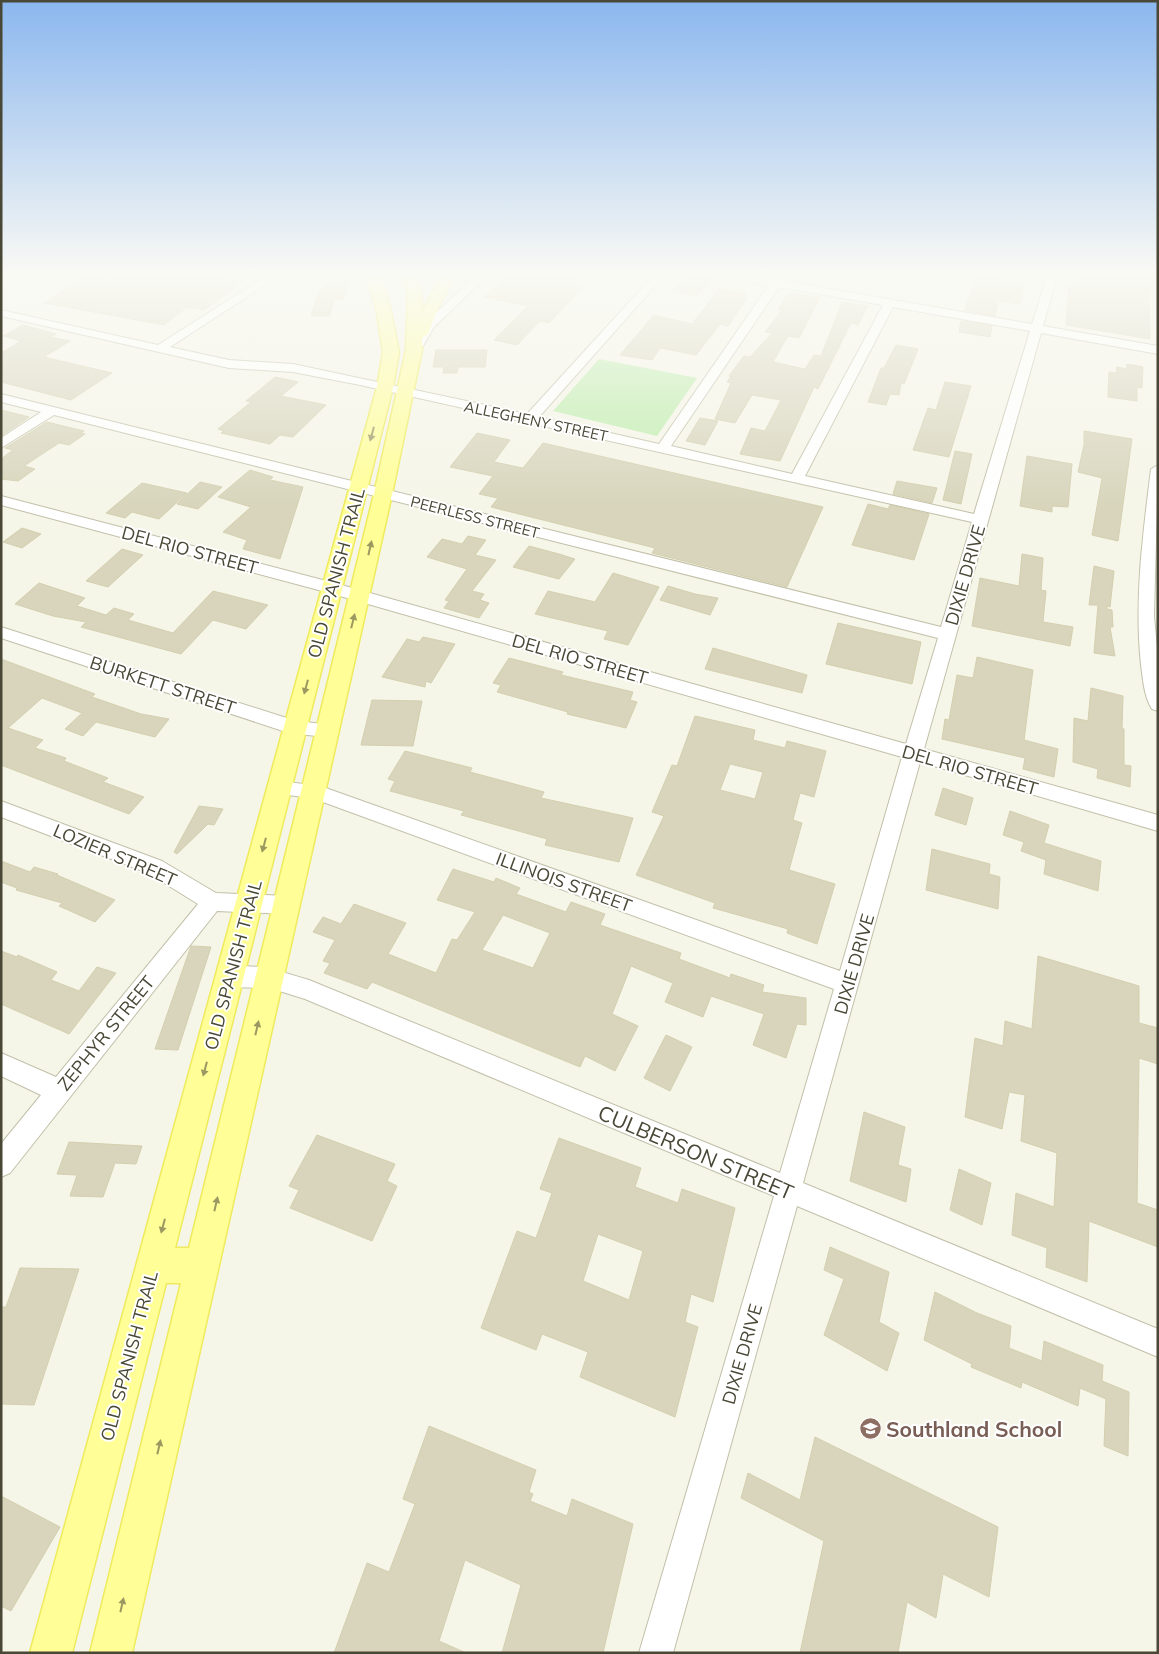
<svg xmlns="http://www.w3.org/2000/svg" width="1159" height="1654" font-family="Mulish,sans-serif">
<rect width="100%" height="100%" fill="#f5f5e8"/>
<path fill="#bfedad" d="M599 359 697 378 657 436 553 411Z"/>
<g fill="#d8d5bc" stroke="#d4cfae" fill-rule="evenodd">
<path d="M86 276 114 281V276H214L243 282 204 310 187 307 164 325 44 303Z"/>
<path d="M508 276H583L573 286 582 288 549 323 540 321 517 345 494 340 528 306 484 297Z"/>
<path d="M687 276H716L696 296 672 290Z"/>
<path d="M977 276H999L997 280 1024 284 1020 304 998 301 995 316 965 310Z"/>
<path d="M1085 276H1154L1149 298 1150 339 1066 325 1069 286H1073L1075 277 1085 279Z"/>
<path d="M333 280 348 282 344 299H334L330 316H311L319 291Z"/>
<path d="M719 289 746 294 744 297 747 298 728 326 720 324 696 355 660 348 652 360 620 355 654 315 692 324Z"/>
<path d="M788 293 820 297 799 338 788 336 773 362 805 369 814 355 821 356 842 302 868 306 858 325 851 323 818 389 814 387 780 461 740 454 751 428 765 431 781 400 752 395 735 423 715 419 731 383 727 382 731 376H729L744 356 750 357 772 333 765 332 782 310H778Z"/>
<path d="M961 321 992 326 990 337 959 332Z"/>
<path d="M23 325 56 334 50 337 70 341 44 357 112 373 71 400 1 382V353L21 341 3 336Z"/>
<path d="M896 345 918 349 904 384 901 383 899 395 890 394 886 405 868 402 881 368H884Z"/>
<path d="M436 350H487L485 367H458L457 373H443L444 367H433Z"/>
<path d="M1127 364 1143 367 1142 388 1137 387V401L1108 397 1109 372 1116 373 1117 367 1127 369Z"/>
<path d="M275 377 298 382 281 396 326 405 293 437 280 435 270 444 221 433 224 431 218 429 251 402 246 401Z"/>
<path d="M945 382 971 386 949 457 913 450 928 408 936 410Z"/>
<path d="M1 410 29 417 1 436Z"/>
<path d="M700 418 718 421 705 445 686 441Z"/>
<path d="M47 422 84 431 81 433 85 434 69 445 59 443 24 466 35 469 18 481 1 479V459L13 450 5 448Z"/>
<path d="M1084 431 1132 439 1118 541 1092 535 1102 478 1078 472 1084 445Z"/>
<path d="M477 433 510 440 494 462 523 468 543 443 823 507 787 587 652 553 655 548 491 507 498 498 479 494 493 476 450 467Z"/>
<path d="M955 451 972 454 961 504 943 500Z"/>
<path d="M1027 456 1072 464 1068 507 1052 506V512L1020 506Z"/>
<path d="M250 470 273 477 270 480 303 487 280 559 243 549 247 540 223 532 251 507 218 497Z"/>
<path d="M897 481 937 488 932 503 893 494Z"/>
<path d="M200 482 222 487 198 509 177 504Z"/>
<path d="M142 483 187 493 159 519 132 512 125 518 106 513Z"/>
<path d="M868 504 888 509 890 505 929 514 914 560 852 545Z"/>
<path d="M22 528 41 534 22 548 3 542Z"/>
<path d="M468 536 486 540 475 555 496 560 472 591 484 594 480 600 489 603 479 618 444 608 449 601 445 600 467 569 427 557 442 539 462 544Z"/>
<path d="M529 546 559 554 575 559 559 579 513 567Z"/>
<path d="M122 549 143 555 108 587 86 581Z"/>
<path d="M1022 554 1043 558 1041 590 1046 591 1043 622 1073 627 1070 646 972 626 980 578 1019 586Z"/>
<path d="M1094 566 1114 571 1110 607 1107 606V609L1112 610 1113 627H1110L1115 656 1094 653 1098 605H1089Z"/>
<path d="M613 573 659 587 628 645 604 639 608 631 535 614 548 591 595 602Z"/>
<path d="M39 583 85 598 77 606 106 615 114 608 134 614 128 620 173 633 213 591 268 605 246 629 213 620 181 654 81 627 86 622 53 616 15 604Z"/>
<path d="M668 586 695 594 718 598 710 615 660 600Z"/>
<path d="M838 623 921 642 912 684 826 664Z"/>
<path d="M423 637 455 644 431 683 426 681 425 687 382 677 407 639 419 642Z"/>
<path d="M713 648 807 675 802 693 705 669Z"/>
<path d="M977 657 1033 670 1024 740 1058 749 1054 777 1023 769 1025 758 942 739 945 719 949 720 957 675 973 678Z"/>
<path d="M509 658 563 672 561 675 633 692 630 700 637 702 626 728 567 714 568 712 497 692 501 685 493 683Z"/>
<path d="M1 659 95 694 92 697 141 714 169 719 155 737 96 722 83 736 65 729 82 713 42 698 8 728 43 740 35 748 66 758 64 761 108 778 103 782 144 797 129 814 1 765Z"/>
<path d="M1091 688 1123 696 1122 728 1124 729V765L1131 766 1130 787 1097 778 1098 769 1073 762 1074 718 1088 721Z"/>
<path d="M372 700 422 701 413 746 361 745Z"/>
<path d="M695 716 755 730 753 740 785 748 787 741 826 751 814 797 800 793 793 820 802 823 789 870 835 884 817 944 787 933 788 929 713 908 715 903 636 875 664 816 652 812 672 765 677 766ZM730 764 763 772 755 799 720 790Z"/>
<path d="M405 751 472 768 470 772 544 792 541 798 633 818 619 862 545 845 547 839 461 815 464 811 390 791 395 781 388 779Z"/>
<path d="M943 788 973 798 966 825 935 815Z"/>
<path d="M199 806 223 809 214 825 208 824 177 854 174 852Z"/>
<path d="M1010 811 1049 825 1044 843 1101 861 1098 891 1044 874 1046 860 1021 851 1024 842 1003 835Z"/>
<path d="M932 849 990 864 989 874 1000 877 998 909 926 890Z"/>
<path d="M1 861 30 872 34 867 58 874 57 875 115 900 95 922 59 906 62 903 16 890 17 888 1 882Z"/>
<path d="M453 869 494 882 496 878 520 888 516 894 566 912 571 902 605 914 600 925 681 953 679 959 730 978 731 974 764 985 762 992 806 998V1025L797 1024 786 1058 753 1045 764 1014 711 996 703 1017 665 1002 673 983 631 966 612 1014 638 1026 615 1071 585 1056 580 1067 372 982 367 989 324 973 330 963 323 961 335 940 313 932 323 917 341 924 354 904 406 923 388 954 436 973 452 939 457 940 475 912 437 900ZM503 915 550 933 533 968 482 950Z"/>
<path d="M191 946 211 947 178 1050 155 1049Z"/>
<path d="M1 951 17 957 18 955 57 972 51 980 79 991 97 967 116 973 69 1034 1 1004Z"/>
<path d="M1038 956 1139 986V1023L1158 1028V1064L1139 1058 1137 1203 1158 1210V1247L1089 1221 1087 1282 1046 1267 1047 1248 1012 1235 1016 1193 1054 1207 1057 1153 1021 1141 1025 1095 1009 1092 1002 1129 965 1117 975 1038 1003 1046 1005 1021 1032 1029Z"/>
<path d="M666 1035 692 1047 670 1091 644 1078Z"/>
<path d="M864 1112 905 1127 898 1165 911 1169 906 1202 850 1181Z"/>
<path d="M317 1135 395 1164 387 1181 397 1186 372 1241 290 1208 299 1190 289 1186Z"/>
<path d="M559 1138 641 1168 635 1187 678 1203 682 1189 735 1208 713 1302 691 1294 685 1322 698 1327 675 1417 580 1377 588 1352 542 1334 536 1350 481 1328 517 1231 536 1238 552 1193 540 1189ZM598 1234 643 1251 629 1300 583 1281Z"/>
<path d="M69 1142 142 1146 136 1164 115 1163 103 1197 70 1196 77 1175 57 1174Z"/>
<path d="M959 1169 991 1183 982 1225 950 1210Z"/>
<path d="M830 1247 889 1272 879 1322 899 1333 887 1371 824 1335 844 1279 824 1270Z"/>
<path d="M20 1268 79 1269 34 1405 1 1404V1307H6Z"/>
<path d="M935 1292 977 1313 1011 1326 1009 1348 1042 1361 1044 1341 1103 1365 1102 1381 1129 1392 1128 1456 1104 1446 1106 1399 1080 1388 1078 1406 1022 1382 1021 1388 971 1367 972 1364 924 1340Z"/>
<path d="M429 1426 536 1470 529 1492 533 1494 530 1501 567 1516 572 1499 633 1524 603 1653H502L521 1585 465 1560 439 1641 466 1653H334L367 1563 389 1572 415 1504 403 1499Z"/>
<path d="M815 1437 998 1527 989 1597 943 1574 936 1618 907 1602 898 1653H800L824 1541 741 1498 748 1473 800 1500Z"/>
<path d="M1 1496 60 1527 11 1611 1 1606Z"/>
</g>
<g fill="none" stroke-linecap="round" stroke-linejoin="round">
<defs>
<g id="minor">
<path d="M266 276H279L170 347 229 360 293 364 527 414 653 276H664L539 417 659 444 769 285 735 279 730 276H755L773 279 775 276H786L783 281 1032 324 1047 276H1057L1043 326 1158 346V354L1041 333 924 749 1158 815V831L920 762 803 1183 1158 1329V1357L797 1206 673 1653H639L774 1196 305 999 270 988 230 987 222 984 219 977 222 970C250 960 282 972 309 980L780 1173 834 989 312 798 272 793 269 788 272 783 279 781 320 786 840 971 902 757 326 592 1 505V496L338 584 906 744 938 638 54 415 1 448V438L41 412 1 402V394L941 627 972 522 360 385 293 372 229 368 1 316V310L158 345ZM779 287 883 305 792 474 671 446ZM893 307 1030 331 974 514 805 476Z"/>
<path d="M475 276H487L434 327 423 346H415L413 343 425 323Z"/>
<path d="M1158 465 1154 616 1158 658V711L1152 709C1144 697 1143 679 1141 665 1134 599 1143 534 1151 469Z"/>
<path d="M1 627 296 721 332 725 335 730 332 735 326 737 289 733 1 638Z"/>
<path d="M1 801 162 861 216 893 287 896 295 899 298 905 295 911 287 914 217 911 10 1173 1 1177V1144L41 1095 1 1076V1053L56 1077 198 904 148 873 1 817Z"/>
</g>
<path id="major" d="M366 276H380L390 307 399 352 393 387 175 1248H189L374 494 406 350 408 294 407 289 397 276H411L421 288 422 313 440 276H454L438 307 428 334 422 338V350L392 494 132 1653H90L181 1283H166L72 1653H30L377 387 383 352 376 307Z"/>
</defs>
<use href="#minor" stroke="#c2c0a9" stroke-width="2"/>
<use href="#major" stroke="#efeb5c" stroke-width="3"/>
<use href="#minor" fill="#fff" fill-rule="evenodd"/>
<use href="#major" fill="#fffe97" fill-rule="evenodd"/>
</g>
<defs><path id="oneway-solid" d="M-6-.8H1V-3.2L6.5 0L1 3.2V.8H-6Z" transform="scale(1.25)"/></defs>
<g fill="#9b9961">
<use href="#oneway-solid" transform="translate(372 434) rotate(105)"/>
<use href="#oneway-solid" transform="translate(370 548) rotate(-77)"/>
<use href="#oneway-solid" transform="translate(353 621) rotate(-76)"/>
<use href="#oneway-solid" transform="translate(306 687) rotate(105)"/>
<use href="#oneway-solid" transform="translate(264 845) rotate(105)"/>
<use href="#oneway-solid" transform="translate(257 1028) rotate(-77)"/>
<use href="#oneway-solid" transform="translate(205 1069) rotate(105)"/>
<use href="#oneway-solid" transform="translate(216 1204) rotate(-77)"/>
<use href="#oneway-solid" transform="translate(163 1226) rotate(105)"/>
<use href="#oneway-solid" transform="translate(159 1447) rotate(-77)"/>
<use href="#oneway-solid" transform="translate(122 1605) rotate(-77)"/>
</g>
<linearGradient id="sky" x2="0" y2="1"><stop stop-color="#8bb7ee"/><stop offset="0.54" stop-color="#fafaf5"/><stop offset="1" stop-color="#fafaf5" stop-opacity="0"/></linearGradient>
<rect width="1159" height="508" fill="url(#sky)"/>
<defs>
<symbol id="school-disc" viewBox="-11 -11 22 22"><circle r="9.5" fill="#8d6e63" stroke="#fff"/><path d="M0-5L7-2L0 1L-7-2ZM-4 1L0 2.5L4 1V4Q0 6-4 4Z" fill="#fff"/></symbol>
</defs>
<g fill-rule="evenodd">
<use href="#school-disc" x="858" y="1416" width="25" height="25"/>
</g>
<g text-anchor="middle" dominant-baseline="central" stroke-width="4" stroke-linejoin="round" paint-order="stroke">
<g font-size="15" fill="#494735" stroke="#fff">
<text transform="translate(536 421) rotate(12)">ALLEGHENY STREET</text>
<text transform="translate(475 517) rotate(14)">PEERLESS STREET</text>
</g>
<g font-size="18" fill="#494735" stroke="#fff">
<text transform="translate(190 550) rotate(15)">DEL RIO STREET</text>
<text transform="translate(336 573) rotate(-75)">OLD SPANISH TRAIL</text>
<text transform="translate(965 575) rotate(-74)">DIXIE DRIVE</text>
<text transform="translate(580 659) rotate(16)">DEL RIO STREET</text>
<text transform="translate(163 685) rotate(18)">BURKETT STREET</text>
<text transform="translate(970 770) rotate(16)">DEL RIO STREET</text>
<text transform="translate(115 855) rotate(23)">LOZIER STREET</text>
<text transform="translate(564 882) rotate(20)">ILLINOIS STREET</text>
<text transform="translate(854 964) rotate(-74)">DIXIE DRIVE</text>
<text transform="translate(233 965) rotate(-75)">OLD SPANISH TRAIL</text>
<text transform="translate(106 1033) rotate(-51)">ZEPHYR STREET</text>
<text transform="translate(742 1354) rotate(-74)">DIXIE DRIVE</text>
<text transform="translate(129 1356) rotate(-75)">OLD SPANISH TRAIL</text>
</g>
<g font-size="21" fill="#494735" stroke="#fff">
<text transform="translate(696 1152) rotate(23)">CULBERSON STREET</text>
</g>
<g font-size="21" font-weight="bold" fill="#785e54" stroke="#fff" text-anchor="start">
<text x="886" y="1429">Southland School</text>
</g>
</g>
<rect width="1159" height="1654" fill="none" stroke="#494735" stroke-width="5"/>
</svg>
